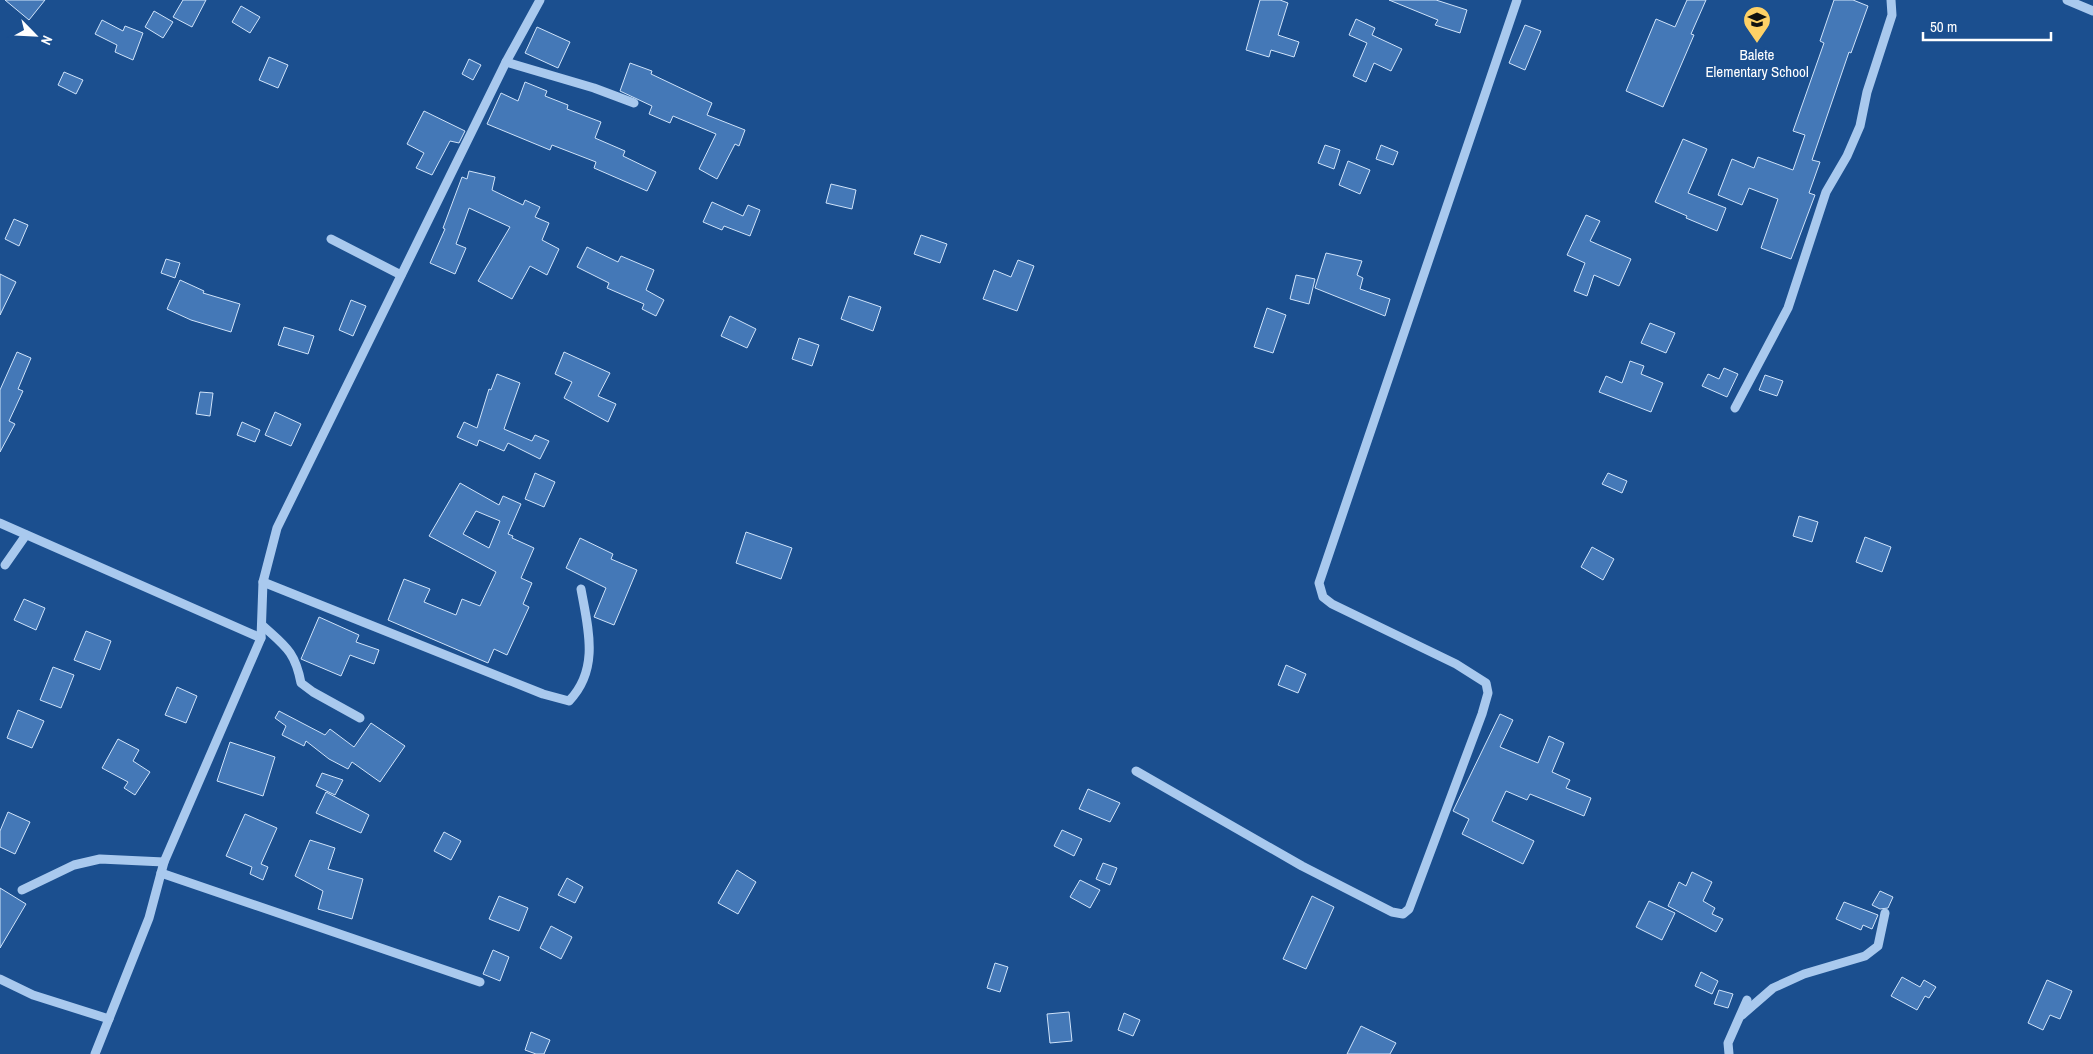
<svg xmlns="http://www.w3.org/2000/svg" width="2093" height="1054" font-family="'Archivo Narrow',sans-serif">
<rect width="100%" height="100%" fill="#1b4f8f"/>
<g fill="#4478b7" stroke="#cfe3fa" fill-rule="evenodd">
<path d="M5 0H45L29 20Z"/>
<path d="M183 0H206L192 27 173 17Z"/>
<path d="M1260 0H1280L1288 3 1278 35 1299 42 1294 57 1271 50 1269 57 1246 50Z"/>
<path d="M1389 0H1436L1467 10 1460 33 1435 25 1438 20Z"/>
<path d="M1687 0H1706L1691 34 1694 35 1663 107 1626 91 1656 19 1675 27Z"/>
<path d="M1834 0H1853L1868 6 1851 53 1849 52 1812 160 1820 162 1809 193 1815 195 1791 259 1761 248 1778 199 1749 188 1742 205 1718 195 1732 159 1754 168 1758 157 1793 170 1805 135 1793 131 1824 43 1820 41Z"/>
<path d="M241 6 260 17 250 33 232 22Z"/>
<path d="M154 11 173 22 163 38 145 27Z"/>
<path d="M1356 19 1375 28 1372 35 1402 49 1391 71 1374 63 1366 82 1353 76 1367 43 1349 35Z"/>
<path d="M102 20 123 31 125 26 143 33 133 60 115 52 117 45 95 34Z"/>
<path d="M1525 25 1541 31 1525 70 1509 63Z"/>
<path d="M537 27 570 42 558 68 525 53Z"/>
<path d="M269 57 288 65 278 88 259 80Z"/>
<path d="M469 59 481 65 473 80 462 74Z"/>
<path d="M630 63 652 71 651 74 712 103 707 115 745 130 739 146 735 144 717 179 699 169 716 134 673 116 670 123 649 114 652 106 620 91Z"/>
<path d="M64 72 83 80 76 94 58 85Z"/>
<path d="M525 82 547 91 545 96 568 105 567 109 601 122 595 138 625 151 623 156 656 172 647 191 594 168 596 162 552 145 550 150 487 124 501 93 518 101Z"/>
<path d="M424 111 465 131 459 143 450 141 432 175 416 168 424 153 407 144Z"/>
<path d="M1683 139 1707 149 1688 193 1726 208 1717 231 1686 218 1687 216 1655 202Z"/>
<path d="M1325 145 1340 150 1334 169 1318 163Z"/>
<path d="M1381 145 1398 152 1393 165 1376 159Z"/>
<path d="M1348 161 1370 170 1360 194 1339 185Z"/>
<path d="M469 171 495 177 492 190 523 205 525 200 540 207 535 217 549 223 542 240 559 249 547 275 530 266 512 299 478 281 510 227 469 208 456 244 466 248 455 274 430 263 445 229 443 228 462 177 467 179Z"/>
<path d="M831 184 856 190 852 209 826 203Z"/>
<path d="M712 202 743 216 748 205 760 210 750 236 724 226 722 230 703 222Z"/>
<path d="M1586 215 1600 221 1590 241 1631 259 1619 286 1594 275 1587 296 1574 291 1585 263 1567 255Z"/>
<path d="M14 219 28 225 19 246 5 239Z"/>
<path d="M921 235 947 244 940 263 914 254Z"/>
<path d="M587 247 618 262 621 256 654 270 646 290 664 300 656 316 642 309 644 304 607 288 609 283 577 267Z"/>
<path d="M1326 253 1362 261 1357 275 1363 278 1360 289 1390 299 1385 316 1315 288Z"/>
<path d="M166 259 180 263 175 278 161 273Z"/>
<path d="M1018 260 1034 266 1017 311 983 299 994 270 1011 277Z"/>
<path d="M0 274 16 282 0 315Z"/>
<path d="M1296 275 1315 279 1309 304 1290 299Z"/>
<path d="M180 280 204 291 203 293 240 304 231 332 191 320 167 309Z"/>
<path d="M849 296 881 307 873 331 841 319Z"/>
<path d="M351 300 366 306 353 336 339 330Z"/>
<path d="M1267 308 1286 315 1273 353 1254 347Z"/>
<path d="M730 316 756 329 747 348 721 336Z"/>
<path d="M1650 323 1675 333 1666 353 1641 343Z"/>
<path d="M284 327 314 336 308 354 278 345Z"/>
<path d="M799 338 819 345 812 366 792 359Z"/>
<path d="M17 352 31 358 18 389 23 391 9 421 15 424 0 452V390Z"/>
<path d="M564 352 610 373 598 396 616 404 608 422 564 398 572 382 555 374Z"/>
<path d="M1630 361 1644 366 1641 374 1663 383 1651 412 1599 392 1606 376 1622 383Z"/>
<path d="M1724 368 1738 374 1727 397 1702 386 1708 374 1719 379Z"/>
<path d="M497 374 520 383 504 429 532 441 535 435 549 441 540 459 508 443 504 451 479 440 477 446 457 437 464 422 477 428 489 389 491 390Z"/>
<path d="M1765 375 1783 381 1777 396 1759 390Z"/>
<path d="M200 392 213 393 210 416 196 414Z"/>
<path d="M275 412 301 424 291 446 265 435Z"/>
<path d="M242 422 260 430 255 442 237 435Z"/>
<path d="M535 473 555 482 544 507 525 499Z"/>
<path d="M1608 473 1627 481 1622 493 1602 484Z"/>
<path d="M460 483 499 505 503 496 521 504 508 534 513 536 512 538 534 548 521 578 532 583 523 604 529 607 507 655 494 649 488 663 388 620 404 579 430 589 424 602 456 615 462 599 480 606 496 572 429 536ZM476 511 500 521 489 548 463 534Z"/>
<path d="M1799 516 1818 522 1812 542 1793 536Z"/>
<path d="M746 532 792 548 781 579 736 563Z"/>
<path d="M1865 537 1891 547 1882 572 1856 562Z"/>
<path d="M580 538 613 554 611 559 637 570 614 625 594 617 606 588 566 568Z"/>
<path d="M1592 547 1614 559 1603 580 1581 567Z"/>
<path d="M24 599 45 608 36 630 14 620Z"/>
<path d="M319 617 359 635 356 642 379 650 374 664 350 655 341 676 301 659Z"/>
<path d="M86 631 111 641 100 670 74 660Z"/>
<path d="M1286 665 1306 674 1298 693 1278 685Z"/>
<path d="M53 667 74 675 61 708 40 700Z"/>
<path d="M177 687 197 696 186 723 165 715Z"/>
<path d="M18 710 44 721 32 748 7 738Z"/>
<path d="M279 711 325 735 330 729 354 747 371 723 405 746 380 782 352 762 348 769 329 759 306 741 304 746 282 735 286 726 275 718Z"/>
<path d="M1500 714 1513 720 1500 747 1538 763 1549 736 1564 743 1552 772 1570 780 1566 788 1591 798 1584 816 1530 794 1527 800 1506 791 1492 821 1534 841 1523 864 1462 834 1469 819 1453 811Z"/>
<path d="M118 739 139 750 133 761 150 772 135 795 124 788 128 782 102 768Z"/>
<path d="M230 742 275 757 263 796 217 781Z"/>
<path d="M322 773 343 780 335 795 316 786Z"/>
<path d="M1088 789 1120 803 1110 822 1079 809Z"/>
<path d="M326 792 369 815 361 833 316 813Z"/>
<path d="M8 812 30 822 15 854 0 847V831Z"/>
<path d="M245 814 277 828 261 864 268 867 263 880 250 874 252 867 226 856Z"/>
<path d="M1062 830 1082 839 1074 856 1054 846Z"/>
<path d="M444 832 461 841 451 860 434 851Z"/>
<path d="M310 840 335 848 328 869 363 879 352 919 318 909 323 891 295 876Z"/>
<path d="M1103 863 1117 868 1110 885 1096 879Z"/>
<path d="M737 870 756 882 738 914 718 903Z"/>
<path d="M1692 872 1712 882 1703 901 1715 908 1712 914 1723 919 1716 932 1668 906 1679 882 1686 886Z"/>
<path d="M567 878 583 887 575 903 558 895Z"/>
<path d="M1080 880 1100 890 1090 908 1070 897Z"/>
<path d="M0 888 26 904 0 948Z"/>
<path d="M1880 891 1893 897 1888 908 1880 909 1872 905Z"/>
<path d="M499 896 528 908 519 931 489 919Z"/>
<path d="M1312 896 1334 907 1306 969 1283 959Z"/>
<path d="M1649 901 1675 913 1662 940 1636 927Z"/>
<path d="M1844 902 1878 915 1872 929 1863 925 1861 930 1836 919Z"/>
<path d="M551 926 572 937 561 959 540 948Z"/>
<path d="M493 950 509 957 500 981 483 974Z"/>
<path d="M995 963 1008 967 1000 992 987 988Z"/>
<path d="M1701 972 1718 981 1712 994 1695 986Z"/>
<path d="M1902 977 1920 987 1924 980 1936 987 1929 998 1925 996 1917 1010 1891 996Z"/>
<path d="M2047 980 2072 991 2060 1019 2050 1015 2043 1030 2028 1023Z"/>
<path d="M1719 990 1733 994 1728 1008 1714 1004Z"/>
<path d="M1069 1012 1072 1041 1050 1043 1047 1014Z"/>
<path d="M1124 1013 1140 1020 1133 1036 1118 1030Z"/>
<path d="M1361 1026 1396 1043 1390 1054H1347Z"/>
<path d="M531 1032 550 1040 544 1054H536L525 1050Z"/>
</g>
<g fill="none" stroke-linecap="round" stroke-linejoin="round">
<g stroke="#a9c9ee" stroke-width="9">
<path d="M2067 0 2093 11"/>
<path d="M506 62 594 88 634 103"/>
<path d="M331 239 401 275"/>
<path d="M1735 408 1788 308 1826 192 1847 156 1860 126 1867 92 1892 15 1891 0"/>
<path d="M0 523 261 638"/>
<path d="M5 565 26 535"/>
<path d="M263 582 543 694 569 701C600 669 588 628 581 589"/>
<path d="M262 625C285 646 295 651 301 683L313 692 360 718"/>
<path d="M1136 771 1302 866 1392 912 1403 914 1409 909 1482 714 1488 693 1486 683 1456 664 1332 604 1323 597 1319 583 1517 0"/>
<path d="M161 873 480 982"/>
<path d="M22 890 74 865 100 859 164 862"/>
<path d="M0 979 33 995 109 1019"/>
<path d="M1742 1015 1773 988 1804 974 1865 956 1878 946 1885 913"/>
<path d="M95 1054 149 918 164 862 261 638 263 582 277 528 506 62 540 0"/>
<path d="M1729 1054 1728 1043 1747 1000"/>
</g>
</g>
<defs>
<symbol id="school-pin" viewBox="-11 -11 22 30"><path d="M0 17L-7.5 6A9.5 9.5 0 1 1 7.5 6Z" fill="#ffd166" stroke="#1b4f8f"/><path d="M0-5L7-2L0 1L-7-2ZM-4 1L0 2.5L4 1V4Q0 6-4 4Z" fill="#111"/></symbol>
</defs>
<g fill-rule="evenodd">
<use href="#school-pin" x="1741" y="4" width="32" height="43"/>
</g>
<g text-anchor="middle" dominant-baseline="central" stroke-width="4.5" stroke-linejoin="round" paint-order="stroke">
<g font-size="15" fill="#fff" stroke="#1b4f8f">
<text x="1757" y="54">Balete<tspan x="1757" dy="17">Elementary School</tspan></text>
</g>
</g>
<g transform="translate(35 35) rotate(114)" stroke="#1b4f8f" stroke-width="4" paint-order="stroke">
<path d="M0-4L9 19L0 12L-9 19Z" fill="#ffffff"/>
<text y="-8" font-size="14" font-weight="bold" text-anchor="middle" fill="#ffffff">N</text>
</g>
<path d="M1923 32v8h128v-8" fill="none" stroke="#ffffff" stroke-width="2.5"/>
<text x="1930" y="32" font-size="15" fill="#ffffff" stroke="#1b4f8f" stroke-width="4" paint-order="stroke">50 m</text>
</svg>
